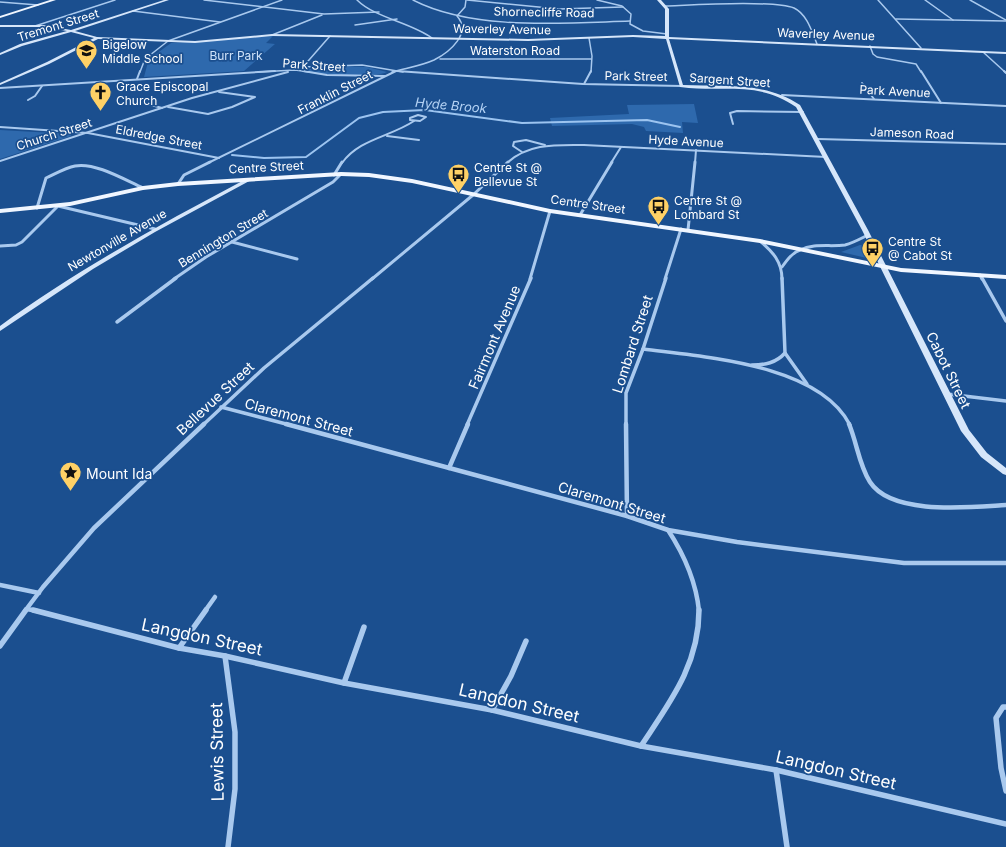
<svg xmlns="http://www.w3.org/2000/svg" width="1006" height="847" font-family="Inter,sans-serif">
<rect width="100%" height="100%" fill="#1b4f8f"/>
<g fill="#2e69ad">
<path d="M273 36 266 43 275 44 244 71 144 77 148 62 152 57 171 43Z"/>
<path d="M339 66 367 67 387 72C374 78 318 76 305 70L321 67Z"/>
<path d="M694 104 698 123 682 122 683 133 646 131 644 127 632 124 552 126 550 118 629 114 627 105Z"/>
<path d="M0 130 71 134V136L0 159Z"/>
<path d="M860 245 867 246 872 257 871 259 841 252Z"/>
</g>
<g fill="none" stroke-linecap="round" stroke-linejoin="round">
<path stroke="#9cc4f0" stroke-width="2" d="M232 155 264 158 306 157 359 118 383 112 425 110 522 123 647 120 680 127"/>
<g stroke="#a9c9ee" stroke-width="1.5">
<path d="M204 0 324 14 379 12"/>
<path d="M357 0C375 18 410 22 432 38"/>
<path d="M413 0C473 31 564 23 630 21"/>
<path d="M467 0 559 9 623 7"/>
<path d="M597 0 622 6 631 14 630 24 643 31 667 34"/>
<path d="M878 0 921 48"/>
<path d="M925 0 953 20"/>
<path d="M970 0 1006 20"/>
<path d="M0 2 38 5"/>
<path d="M666 6C693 5 773 0 794 8 807 14 812 32 817 44"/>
<path d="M133 11 220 22"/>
<path d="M896 19 1006 21"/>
<path d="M355 25 397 19"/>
<path d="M35 26 115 0"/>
<path d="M272 35 322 15"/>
<path d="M589 38 592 56 591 72"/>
<path d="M870 46 873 54 877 57 916 64 921 72"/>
<path d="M983 52 1005 72"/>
<path d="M440 59H591"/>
<path d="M303 67 362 65 403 72"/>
<path d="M302 68 330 36"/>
<path d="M140 72 145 59 168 41 282 0"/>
<path d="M258 72 295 70 309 72"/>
<path d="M392 72C406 68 421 66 434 60 450 52 472 33 457 16L465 7 466 0"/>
</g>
<g stroke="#a9c9ee" stroke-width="2">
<path d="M303 71 327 75 385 76"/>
<path d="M397 71 583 84 681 86"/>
<path d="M921 71 941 103"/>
<path d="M1004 71 1006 73"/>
<path d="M137 79 140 71"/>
<path d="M862 83 874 99"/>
<path d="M584 84 591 71"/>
<path d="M0 88 275 71"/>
<path d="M782 95 1006 106"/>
<path d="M129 99 162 108"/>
<path d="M28 100 35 96 42 86"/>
<path d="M168 107 208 114 232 107 255 97 219 92"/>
<path d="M418 115 426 117 420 121 410 120V118Z"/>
<path d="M733 124 730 113 737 111 803 112"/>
<path d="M0 127 88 133 219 158"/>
<path d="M387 136 419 140"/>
<path d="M818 139 1006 144"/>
<path d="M522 152 513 146 514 142 526 140 545 145"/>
<path d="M0 161 192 98 288 72"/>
<path d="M208 163 396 71"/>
<path d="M342 163C359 139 390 137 414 121"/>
<path d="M507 163C529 143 556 145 584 145L826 157"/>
<path d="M611 163 621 147"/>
<path d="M695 163 696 150"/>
</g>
<g stroke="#a9c9ee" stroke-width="3">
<path d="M334 175 342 162"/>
<path d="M178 184 184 175 210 162"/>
<path d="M37 208 46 178C55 174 65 168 75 166 95 162 125 180 143 188"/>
<path d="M580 215 612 162"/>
<path d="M688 230 695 162"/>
<path d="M760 241C773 252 782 262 782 279"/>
<path d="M232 242 297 259"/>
<path d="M0 246 16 245 22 242 58 206 155 229"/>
<path d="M782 267C787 260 792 253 800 250 814 243 830 247 845 245 853 243 860 239 868 235"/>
<path d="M980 275 982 279"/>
<path d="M174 279 206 257 333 182 341 174"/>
<path d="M372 279 473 195 508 162"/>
<path d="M530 279 550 211"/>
<path d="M665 279 681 229"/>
</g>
<g stroke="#a9c9ee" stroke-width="3.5">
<path d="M982 278 1006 321"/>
<path d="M117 322 176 278"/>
<path d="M643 349C704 357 819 364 850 425"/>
<path d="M785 353 807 384"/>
<path d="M752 365C765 365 776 363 785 353L782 278"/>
<path d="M947 394 1006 401"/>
<path d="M221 407 290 425"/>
<path d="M203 425 264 368 373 278"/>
<path d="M467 425 531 278"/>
<path d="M626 425V393L643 349 666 278"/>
</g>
<g stroke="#a9c9ee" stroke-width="4.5">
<path d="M286 424 627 516 668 530 737 542 904 563H1006"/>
<path d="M626 424 627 516"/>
<path d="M849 424C857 443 859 465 870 482 892 516 971 507 1006 505"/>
<path d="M449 468 468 424"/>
<path d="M668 530C685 556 696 581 699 611"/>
<path d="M0 585 39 593"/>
<path d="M27 609 37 611"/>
<path d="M25 611 43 587 94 528 204 424"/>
<path d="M205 611 215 597"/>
</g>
<g stroke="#a9c9ee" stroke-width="5.5">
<path d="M33 610 179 648 225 656 344 683 492 710 641 746 776 770 1006 824"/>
<path d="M0 646 26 610"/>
<path d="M179 648 206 610"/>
<path d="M225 656 235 732V789L228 847"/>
<path d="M344 683 364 627"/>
<path d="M1006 707H1003L996 718 1001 768 1006 791"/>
<path d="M492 710 511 676 526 641"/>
<path d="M641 746C670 702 699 665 699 610"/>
<path d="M776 770 787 847"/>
</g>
<g fill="#d6e6fa" fill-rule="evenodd">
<path d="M164 0H169L75 31 97 37 195 41 272 34 528 39 633 35 665 36V9L657 0H661L669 9V37L1006 52V54L669 39 683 85C723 87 764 81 800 105L868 230 969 430 987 453 1006 468V475L1003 474 981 457 961 431 862 230 796 107C758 80 722 93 680 87L666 39 633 37 528 41 272 36 195 43 98 39 49 64 0 85V83L47 62 94 38 71 32 22 46 0 55V53L20 44 67 31 43 27H0V25H43L71 30Z"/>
<path d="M248 178 253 179 155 232 93 269 0 331V326C78 269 163 223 248 178Z"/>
</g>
<g fill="#f0f6ff" fill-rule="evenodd">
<path d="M50 0H56L0 18V16Z"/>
<path d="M341 172 369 173 412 179 550 209 760 239 901 268 1006 275V279L901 272 760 243 550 213 412 183 369 177 341 176 178 186 143 190 70 206 0 213V209L70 202 143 186 178 182Z"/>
</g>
</g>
<defs>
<symbol id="school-pin" viewBox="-11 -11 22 30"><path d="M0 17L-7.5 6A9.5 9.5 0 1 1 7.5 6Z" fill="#ffd166" stroke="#1b4f8f"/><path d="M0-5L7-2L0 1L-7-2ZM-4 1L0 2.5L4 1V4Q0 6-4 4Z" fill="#111"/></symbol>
<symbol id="church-pin" viewBox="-11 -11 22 30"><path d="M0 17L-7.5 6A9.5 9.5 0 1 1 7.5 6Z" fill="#ffd166" stroke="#1b4f8f"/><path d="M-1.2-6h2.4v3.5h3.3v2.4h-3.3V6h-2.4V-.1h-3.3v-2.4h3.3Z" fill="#111"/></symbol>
<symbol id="bus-pin" viewBox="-11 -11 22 30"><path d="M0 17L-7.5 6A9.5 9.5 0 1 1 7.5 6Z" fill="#ffd166" stroke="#1b4f8f"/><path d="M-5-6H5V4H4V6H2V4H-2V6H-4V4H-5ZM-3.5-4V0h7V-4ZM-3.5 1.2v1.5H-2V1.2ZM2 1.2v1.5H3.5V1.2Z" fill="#111"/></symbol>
<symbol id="sight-pin" viewBox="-11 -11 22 30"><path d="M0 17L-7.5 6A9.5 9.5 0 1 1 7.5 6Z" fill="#ffd166" stroke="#1b4f8f"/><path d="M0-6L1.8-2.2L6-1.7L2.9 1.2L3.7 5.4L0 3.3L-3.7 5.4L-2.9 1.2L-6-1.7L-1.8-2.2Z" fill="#111"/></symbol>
</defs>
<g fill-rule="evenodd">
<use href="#school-pin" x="74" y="38" width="25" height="34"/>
<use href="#church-pin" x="88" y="80" width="25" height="34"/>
<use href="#bus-pin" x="446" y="162" width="25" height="34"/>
<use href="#bus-pin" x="646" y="194" width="25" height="34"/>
<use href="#bus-pin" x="860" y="236" width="25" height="34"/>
<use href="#sight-pin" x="58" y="460" width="25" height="34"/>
</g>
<g text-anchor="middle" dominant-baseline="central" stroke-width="3.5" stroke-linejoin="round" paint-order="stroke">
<g font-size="12" fill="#fff" stroke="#1b4f8f">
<text transform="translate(544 12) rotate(1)">Shornecliffe Road</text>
<text transform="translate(58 25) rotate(-17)">Tremont Street</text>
<text transform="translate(502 29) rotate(1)">Waverley Avenue</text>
<text transform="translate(826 34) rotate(2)">Waverley Avenue</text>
<text x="515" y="50">Waterston Road</text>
<text transform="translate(314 65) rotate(4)">Park Street</text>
<text transform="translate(636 76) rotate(1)">Park Street</text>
<text transform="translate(730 80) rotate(4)">Sargent Street</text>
<text transform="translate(895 91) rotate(3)">Park Avenue</text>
<text transform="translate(335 92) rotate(-27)">Franklin Street</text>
<text transform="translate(912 133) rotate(2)">Jameson Road</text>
<text transform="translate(54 134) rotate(-18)">Church Street</text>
<text transform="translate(159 137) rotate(11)">Eldredge Street</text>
<text transform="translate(686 141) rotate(3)">Hyde Avenue</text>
<text transform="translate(266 167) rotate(-3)">Centre Street</text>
<text transform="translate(588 204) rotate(8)">Centre Street</text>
<text transform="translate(223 238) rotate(-31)">Bennington Street</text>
<text transform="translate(117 240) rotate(-30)">Newtonville Avenue</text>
</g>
<g font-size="12" fill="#fff" stroke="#1b4f8f" text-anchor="start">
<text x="102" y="44">Bigelow<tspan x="102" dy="14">Middle School</tspan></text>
<text x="116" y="86">Grace Episcopal<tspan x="116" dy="14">Church</tspan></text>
<text x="474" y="167">Centre St @<tspan x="474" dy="14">Bellevue St</tspan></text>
<text x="674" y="200">Centre St @<tspan x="674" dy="14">Lombard St</tspan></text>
<text x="888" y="241">Centre St<tspan x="888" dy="14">@ Cabot St</tspan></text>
</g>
<g font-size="12" fill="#cfe3fa" stroke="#1b4f8f">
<text x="236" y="55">Burr Park</text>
</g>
<g font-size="13" font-style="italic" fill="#b5d3f5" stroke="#1b4f8f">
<text transform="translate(451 105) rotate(5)">Hyde Brook</text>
</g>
<g font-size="14" fill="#fff" stroke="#1b4f8f">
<text transform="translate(494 337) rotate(-67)">Fairmont Avenue</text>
<text transform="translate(632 344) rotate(-72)">Lombard Street</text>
<text transform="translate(949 370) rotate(64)">Cabot Street</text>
<text transform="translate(215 398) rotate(-43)">Bellevue Street</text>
<text transform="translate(299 417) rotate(15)">Claremont Street</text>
<text transform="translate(612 502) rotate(17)">Claremont Street</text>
</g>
<g font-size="14" fill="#fff" stroke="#1b4f8f" text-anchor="start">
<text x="86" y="473">Mount Ida</text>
</g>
<g font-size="17" fill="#fff" stroke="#1b4f8f">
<text transform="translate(202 637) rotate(12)">Langdon Street</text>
<text transform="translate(519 703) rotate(13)">Langdon Street</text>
<text transform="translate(217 752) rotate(-91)">Lewis Street</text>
<text transform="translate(836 770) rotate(13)">Langdon Street</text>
</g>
</g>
</svg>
